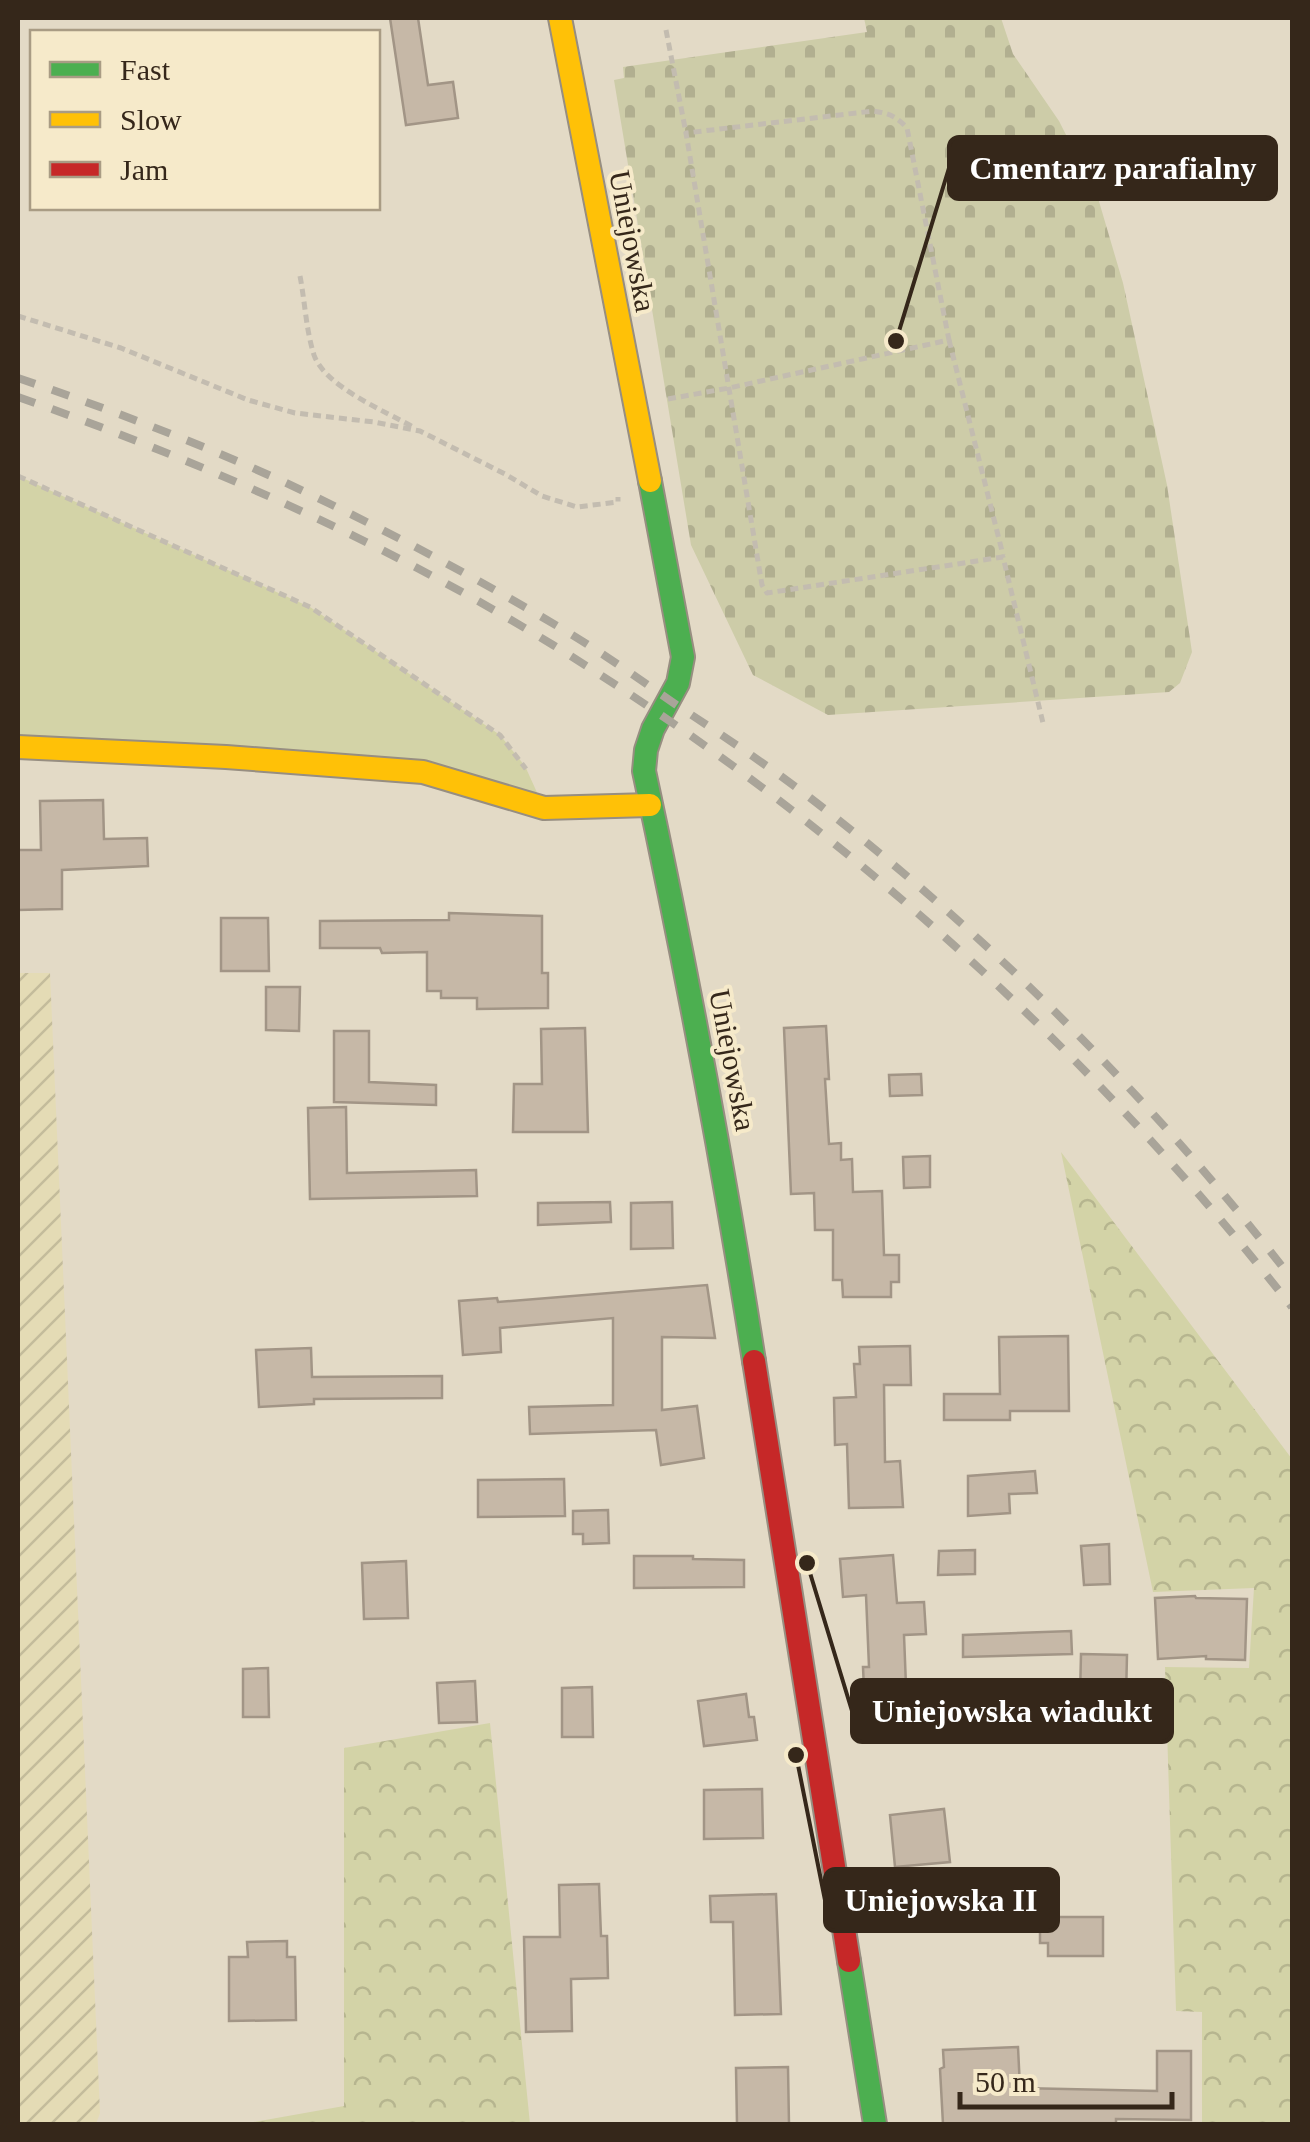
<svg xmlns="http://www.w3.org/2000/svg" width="1310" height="2142" font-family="Georgia,serif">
<defs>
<pattern id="farmland-furrows" width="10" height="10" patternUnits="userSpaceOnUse" patternTransform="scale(2.5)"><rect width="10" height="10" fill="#e4dbb5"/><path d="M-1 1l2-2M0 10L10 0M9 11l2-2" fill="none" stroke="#c4bc9b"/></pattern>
<pattern id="forest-crowns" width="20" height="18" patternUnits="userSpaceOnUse" patternTransform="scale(2.5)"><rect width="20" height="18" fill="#d3d3a7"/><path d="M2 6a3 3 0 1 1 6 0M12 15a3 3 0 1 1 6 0" fill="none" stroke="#b6b58f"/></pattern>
<pattern id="cemetery-stones" width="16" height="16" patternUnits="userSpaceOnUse" patternTransform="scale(2.5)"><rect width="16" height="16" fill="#cdcca8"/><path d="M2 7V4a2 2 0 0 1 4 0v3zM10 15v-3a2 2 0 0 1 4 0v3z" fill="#b1af90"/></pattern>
</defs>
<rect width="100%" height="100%" fill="#e3dac6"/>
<path fill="url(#farmland-furrows)" d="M18 973H50L100 2113 96 2124H18Z"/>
<path fill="#d3d3a7" d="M18 476 310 607 500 735 525 766 544 808 423 772 18 747Z"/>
<g fill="url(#forest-crowns)">
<path d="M1061 1152 1292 1459V2124H1202V2012L1176 2011 1165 1667 1249 1668 1254 1588 1153 1592Z"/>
<path d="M490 1723 530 2124H242L344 2106V1748Z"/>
</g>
<path fill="url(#cemetery-stones)" d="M864 18H1001L1013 54 1059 121 1098 198 1123 283 1167 485 1192 652 1180 683 1169 692 828 715 753 675 691 545 614 80 624 78 623 67 867 32Z"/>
<g fill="#c6b8a7" stroke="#a29586" stroke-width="2.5">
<path d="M390 18H418L428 85 453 82 458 118 406 125Z"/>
<path d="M103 800 104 839 147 838 148 866 62 870V909L18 910V850H41L40 801Z"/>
<path d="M449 913 542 916V973H548V1008L477 1009V998H441V991H427V952L382 953 380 948H320V921L449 920Z"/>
<path d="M221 918H268L269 971H221Z"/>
<path d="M266 987H300L299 1031 266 1030Z"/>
<path d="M826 1026 829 1079H825L829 1144 841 1143V1160L852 1159 853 1192 882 1191 884 1255H899V1282H891V1297H843L842 1280H833V1230H815L814 1193 791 1194 784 1028Z"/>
<path d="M585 1028 588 1132H513L514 1084H542L541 1029Z"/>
<path d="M334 1031H369V1082L436 1085V1105L334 1102Z"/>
<path d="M921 1074 922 1095 890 1096 889 1075Z"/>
<path d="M346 1107 347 1173 476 1170 477 1196 310 1199 308 1108Z"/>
<path d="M930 1156V1187L904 1188 903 1157Z"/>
<path d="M610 1202 611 1222 538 1225V1203Z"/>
<path d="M672 1202 673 1248 631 1249V1203Z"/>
<path d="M707 1285 715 1338 662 1337V1410L697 1406 704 1458 661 1465 656 1430 530 1434 529 1407 613 1405V1318L500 1328 501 1352 463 1355 459 1301 497 1298 498 1302Z"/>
<path d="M1068 1336 1069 1411H1010V1420H944V1394H1000L999 1337Z"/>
<path d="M910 1346 911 1385H884L885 1462 900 1461 903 1507 849 1508 847 1444 835 1445 834 1398 856 1397 854 1364H860L859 1347Z"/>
<path d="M311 1348 312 1377 442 1376V1398L314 1399V1404L259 1407 256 1350Z"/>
<path d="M1035 1471 1037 1493 1009 1494 1010 1513 968 1516V1476Z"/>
<path d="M564 1479 565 1516 478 1517V1480Z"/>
<path d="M608 1510 609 1543 583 1544V1534H573V1511Z"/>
<path d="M1109 1544 1110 1584 1084 1585 1081 1546Z"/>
<path d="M975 1550V1574L938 1575 939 1551Z"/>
<path d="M893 1555 897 1603 924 1602 926 1634 904 1635 907 1711 865 1713 863 1667H869L866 1595 843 1597 840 1559Z"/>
<path d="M634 1556H693V1559L744 1560V1587L634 1588Z"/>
<path d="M406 1561 408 1618 364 1619 362 1563Z"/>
<path d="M1195 1596 1196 1598 1247 1599 1245 1660 1206 1659V1656L1158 1659 1155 1598Z"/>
<path d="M1071 1631 1072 1654 963 1657V1635Z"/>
<path d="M1081 1654 1127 1655 1125 1740 1079 1739Z"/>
<path d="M268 1668 269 1717H243V1669Z"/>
<path d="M475 1681 477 1722 439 1723 437 1683Z"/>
<path d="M592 1687 593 1737H562V1688Z"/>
<path d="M746 1694 749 1717H754L757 1740 704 1746 698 1701Z"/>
<path d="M762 1789 763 1838 704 1839V1790Z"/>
<path d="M944 1809 950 1862 895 1867 890 1815Z"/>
<path d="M599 1884 601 1936H607L608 1978 571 1979 572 2031 526 2032 524 1937H560L559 1885Z"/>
<path d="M776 1894 781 2014 735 2015 733 1922H711L710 1896Z"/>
<path d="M1040 1917H1103V1956H1048V1943H1040Z"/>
<path d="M287 1941V1957H295L296 2020 229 2021V1957H248L247 1942Z"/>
<path d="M1018 2047 1020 2088 1157 2091V2051H1191V2120L1116 2119V2124H943L940 2069 944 2067 943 2050Z"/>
<path d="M788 2067 789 2124H737L736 2068Z"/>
</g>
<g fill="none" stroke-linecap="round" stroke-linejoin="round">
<defs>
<g id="fast">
<path d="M650 481 683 657 678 683 653 729 646 750 644 771C686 967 723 1163 754 1361"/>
<path d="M849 1961 875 2124"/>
</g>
<g id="slow">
<path d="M560 18 650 481"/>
<path d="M18 747 226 757 423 772 544 808 650 805"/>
</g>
<path id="jam" d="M754 1361 849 1961"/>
</defs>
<use href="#fast" stroke="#978e81" stroke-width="26"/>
<use href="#slow" stroke="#978e81" stroke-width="26"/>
<use href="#jam" stroke="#978e81" stroke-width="26"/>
<g stroke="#c3bcb0" stroke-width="5" stroke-dasharray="8 5" stroke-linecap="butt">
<path d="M666 30 686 133"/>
<path d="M300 276C305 302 306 330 314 355 325 387 387 412 415 428"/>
<path d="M18 316 121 348 248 400 295 413 374 422 420 431 505 474 542 496 577 507 618 502V497"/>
<path d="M949 340 1003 555"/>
<path d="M668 399 729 388 949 340 907 128C896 116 888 113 873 111L686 133 762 585 767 593 1003 557 1043 723"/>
<path d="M18 476 310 607 500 735 526 769"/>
</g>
<use href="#fast" stroke="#4caf50" stroke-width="22"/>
<use href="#slow" stroke="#ffc107" stroke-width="22"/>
<use href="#jam" stroke="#c62828" stroke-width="22"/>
<g stroke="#a9a499" stroke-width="8" stroke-dasharray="18 18" stroke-linecap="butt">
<path d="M18 378C108 409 197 442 284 482 378 526 470 574 559 627 600 651 639 679 678 706 722 735 767 765 809 797 989 935 1153 1100 1292 1279"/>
<path d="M18 397C203 462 385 542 553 645 837 820 1086 1045 1292 1307"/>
</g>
</g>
<g text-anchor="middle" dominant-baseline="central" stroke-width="8" stroke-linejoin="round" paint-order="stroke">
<g font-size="30" fill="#35271a" stroke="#f6eaca">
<text transform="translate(633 241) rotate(79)">Uniejowska</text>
<text transform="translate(733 1060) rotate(79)">Uniejowska</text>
</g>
</g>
<path fill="none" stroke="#35271a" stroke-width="4" d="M896 341L949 168M807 1563L852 1711M796 1755L825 1900"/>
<g fill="#35271a" stroke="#f6eaca" stroke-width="4">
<circle cx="896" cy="341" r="10"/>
<circle cx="807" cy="1563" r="10"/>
<circle cx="796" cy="1755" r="10"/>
</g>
<g fill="#35271a" stroke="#35271a" stroke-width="4">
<rect x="949" y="137" width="327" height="62" rx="10"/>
<rect x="852" y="1680" width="320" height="62" rx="10"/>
<rect x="825" y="1869" width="233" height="62" rx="10"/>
</g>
<g font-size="32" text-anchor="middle" font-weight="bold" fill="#fff">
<text x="1113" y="179">Cmentarz parafialny</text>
<text x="1012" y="1722">Uniejowska wiadukt</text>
<text x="941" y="1911">Uniejowska II</text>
</g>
<rect width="1310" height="2142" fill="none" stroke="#35271a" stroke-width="40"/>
<rect x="30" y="30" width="350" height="180" fill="#f6eaca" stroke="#a99c84" stroke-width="2.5"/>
<rect x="50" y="62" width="50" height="15" fill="#4caf50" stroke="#a99c84" stroke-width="2.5"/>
<text x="120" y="80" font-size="30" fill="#35271a">Fast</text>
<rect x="50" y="112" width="50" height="15" fill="#ffc107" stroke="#a99c84" stroke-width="2.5"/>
<text x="120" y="130" font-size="30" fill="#35271a">Slow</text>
<rect x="50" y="162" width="50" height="15" fill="#c62828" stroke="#a99c84" stroke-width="2.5"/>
<text x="120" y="180" font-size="30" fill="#35271a">Jam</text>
<path d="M960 2092v15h212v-15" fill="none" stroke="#35271a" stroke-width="5"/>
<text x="975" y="2092" font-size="30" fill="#35271a" stroke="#f6eaca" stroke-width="8" paint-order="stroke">50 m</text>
</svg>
